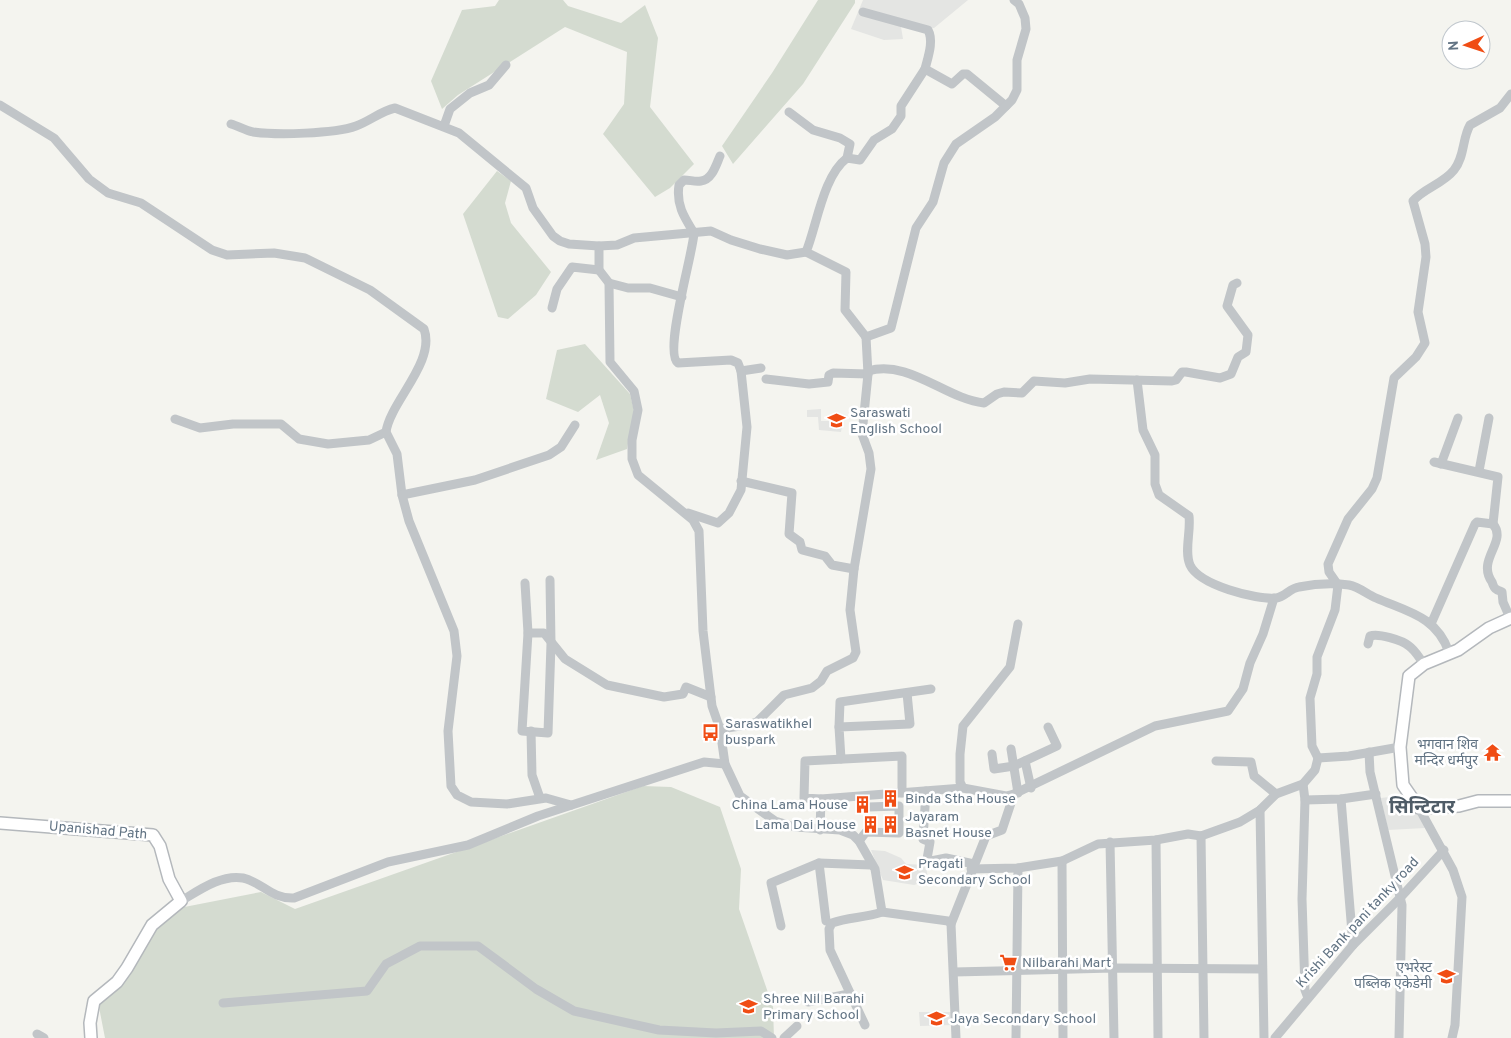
<svg xmlns="http://www.w3.org/2000/svg" width="1511" height="1038" font-family="Overpass,'Noto Sans Devanagari',sans-serif">
<rect width="100%" height="100%" fill="#f4f4ef"/>
<g fill="#e4e5e3">
<path d="M863 0H968L934 28 901 27 903 39 884 40 851 29Z"/>
<path d="M821 409V421H843L841 432 819 430 818 417H807V410Z"/>
<path d="M1397 796 1413 797 1425 828 1388 830 1381 798Z"/>
<path d="M871 850 885 851 901 858 906 864 926 865 928 880 914 885 883 880Z"/>
<path d="M919 1012H953V1025L920 1026Z"/>
</g>
<g fill="#d4dbd0">
<path d="M499 0H563L568 6 621 23 645 5 658 38 650 107 694 164 670 188 655 197 603 134 624 104 627 52 565 27 458 95 442 109 431 81 462 10 495 6Z"/>
<path d="M818 0H855V3L803 84 733 164 722 146 772 73Z"/>
<path d="M497 171 511 181 505 203 511 223 551 272 536 295 508 319 498 317 463 214Z"/>
<path d="M585 344 630 394 634 411 627 449 596 460 609 423 600 395 578 412 546 399 557 350Z"/>
<path d="M643 786 671 787 720 807 741 869 739 909 773 1007 774 1038H105L98 1002 125 959 169 910 261 892 295 909Z"/>
</g>
<g fill="none" stroke-linecap="round" stroke-linejoin="round">
<defs>
<g id="major">
<path d="M1511 618 1489 628 1458 650 1424 664 1409 676 1400 747 1403 785 1419 808 1459 806 1478 801H1511"/>
<path d="M0 823 153 835 160 846 169 879 181 901 152 925 127 968 117 982 94 1001 90 1023 91 1038"/>
</g>
</defs>
<use href="#major" stroke="#b4b8bc" stroke-width="14"/>
<g stroke="#c1c5c8" stroke-width="9">
<path d="M863 12 928 30C934 41 928 57 925 69L952 84 963 74H967L1006 106"/>
<path d="M0 105 54 138 89 179 108 193 141 203 212 250 227 255 274 253 305 258 370 290 424 329C436 362 390 402 386 432L397 454 402 495 409 521 454 631 457 656 448 731 451 786 457 795 471 802 507 804 546 798 571 805"/>
<path d="M789 112 813 130 840 138 850 144 847 158"/>
<path d="M231 124C238 126 245 130 253 132 276 135 334 134 356 126 370 121 381 111 395 108L459 133 526 188 533 208 553 236 560 241 569 244 599 246V270L609 283 610 362 634 391 638 410 632 440V459L638 475 693 520 699 531 703 631 712 706 720 729 725 764 740 796 775 821 795 827 840 830 853 835 859 841 875 869 882 912 948 921 951 924 956 1038"/>
<path d="M444 126 450 109 470 93 489 85 506 65"/>
<path d="M599 246 617 245 634 238 711 231 731 240 760 249 787 255 806 252"/>
<path d="M609 283 628 288H650L682 297"/>
<path d="M552 308 557 289 572 267 599 270"/>
<path d="M866 337 891 328 916 228 933 202 944 163 956 144 995 117 1012 100 1017 90V60L1026 29 1025 18 1019 4 1014 0"/>
<path d="M866 337 845 310 846 272 806 252C817 225 823 176 847 158L860 160 874 140 892 129 901 116V106L925 69"/>
<path d="M741 371 761 368"/>
<path d="M868 371C909 359 946 399 984 403L997 394 1004 392 1022 393 1034 381 1065 383 1090 379 1172 381 1176 380 1182 372H1186L1220 378 1231 374 1238 357 1246 352 1248 335 1227 306 1233 285 1237 283"/>
<path d="M766 379 809 384 828 382 829 375 833 373 868 374"/>
<path d="M1137 380 1143 430 1155 455V484L1159 495 1189 516C1191 532 1184 551 1190 565 1199 585 1256 600 1276 598 1285 597 1290 588 1299 587 1314 584 1334 583 1349 585 1359 587 1367 594 1376 598 1408 612 1436 616 1449 652"/>
<path d="M175 419 200 428 233 424H281L299 439 328 444 369 440 386 432"/>
<path d="M1441 464 1458 418"/>
<path d="M1479 471 1489 418"/>
<path d="M741 481 792 493 789 534 800 542 802 550 825 556 832 565 854 569"/>
<path d="M402 495 475 480 549 455 561 447 575 425"/>
<path d="M688 513 718 523 729 513 741 490 747 427 741 371 738 363 731 360 678 363C663 353 693 254 694 233 684 217 676 205 679 185L684 180C690 180 695 182 701 181 712 180 716 165 720 156"/>
<path d="M1493 524C1508 542 1476 559 1492 582 1493 585 1494 588 1496 589 1498 591 1501 591 1502 592L1503 602 1510 618"/>
<path d="M525 583 528 633 522 731 548 733 551 644 550 580"/>
<path d="M1018 624 1010 667 963 726 960 754V782L963 788 1006 796 1014 794 1155 726 1228 711 1243 689 1250 663 1263 634 1274 598"/>
<path d="M1431 624 1475 524 1477 522 1493 524 1498 477 1434 462"/>
<path d="M528 633H544L565 659 607 685 664 697 683 694 686 687 711 697"/>
<path d="M1368 644 1370 636C1378 633 1402 640 1409 646 1415 650 1420 659 1424 664"/>
<path d="M839 727 840 702 931 689"/>
<path d="M720 729 747 725 757 722 784 695 812 688 821 681 827 671 853 658 856 652 850 610 854 569 871 469 869 453 862 434 868 374 866 337"/>
<path d="M531 731 532 775 540 798"/>
<path d="M1011 749 1018 793"/>
<path d="M1369 752 1370 772 1402 905 1399 1038"/>
<path d="M992 754 994 769 1014 766 1057 746 1048 727"/>
<path d="M1318 758 1312 746 1310 698 1317 674V657L1335 610 1338 585 1329 572 1328 564 1348 519 1372 489 1377 478 1394 378 1416 357 1425 343 1418 312 1426 257 1425 244 1413 201C1424 188 1443 184 1454 170 1465 156 1462 139 1470 125L1500 108 1511 94"/>
<path d="M1318 758 1349 756 1400 747"/>
<path d="M841 759 839 727 910 724 907 693"/>
<path d="M1025 761 1031 788"/>
<path d="M1216 761 1251 762 1254 776 1276 794"/>
<path d="M1303 784 1305 800 1302 899 1305 990 1308 998"/>
<path d="M926 791 923 839 930 842 927 859 931 861 946 858 974 864"/>
<path d="M821 799 804 798 805 761 902 756V793"/>
<path d="M1341 799 1353 945"/>
<path d="M1305 800 1341 799 1376 794"/>
<path d="M1419 808 1453 870 1462 897 1455 1025 1452 1038"/>
<path d="M1260 810 1264 1038"/>
<path d="M820 830 821 799 963 788"/>
<path d="M1201 836 1204 1038"/>
<path d="M1156 840 1158 1038"/>
<path d="M859 841 866 832 899 833V806L868 807"/>
<path d="M1110 842 1114 1038"/>
<path d="M1062 861 1063 1038"/>
<path d="M819 863 826 921"/>
<path d="M971 869 1018 868 1062 861 1098 844 1156 840 1188 834 1201 836 1240 822 1260 810 1276 794 1303 784 1315 770 1318 758"/>
<path d="M181 901C198 891 221 874 243 878 262 882 271 899 294 898L388 862 468 845 538 816 704 762 725 764"/>
<path d="M951 924 986 836 1002 830 1014 794"/>
<path d="M781 926 771 883 819 863 871 865"/>
<path d="M954 972 1113 968 1262 969"/>
<path d="M808 1002 849 994"/>
<path d="M223 1003 367 991 386 964 420 946H478L536 989 574 1011 659 1030 716 1033 761 1031 772 1038"/>
<path d="M865 1025 830 950 829 929 832 923C848 917 865 918 882 912"/>
<path d="M37 1034 44 1038"/>
<path d="M784 1038 797 1026"/>
<path d="M1016 1038 1018 868"/>
<path d="M1275 1038 1353 945 1400 898 1444 850"/>
</g>
<use href="#major" stroke="#fff" stroke-width="11"/>
</g>
<defs>
<symbol id="school-bare" viewBox="-9 -9 18 18"><path d="M0-5L7-2L0 1L-7-2ZM-4 1L0 2.5L4 1V4Q0 6-4 4Z" fill="#f04d14" stroke="#fff" stroke-width="2.5" paint-order="stroke"/></symbol>
<symbol id="bus-bare" viewBox="-9 -9 18 18"><path d="M-5-6H5V4H4V6H2V4H-2V6H-4V4H-5ZM-3.5-4V0h7V-4ZM-3.5 1.2v1.5H-2V1.2ZM2 1.2v1.5H3.5V1.2Z" fill="#f04d14" stroke="#fff" stroke-width="2.5" paint-order="stroke"/></symbol>
<symbol id="temple-bare" viewBox="-9 -9 18 18"><path d="M0-6L5-2H3V0L6.5 2.5H4V6H1.5V3h-3V6H-4V2.5H-6.5L-3 0V-2H-5Z" fill="#f04d14" stroke="#fff" stroke-width="2.5" paint-order="stroke"/></symbol>
<symbol id="building-bare" viewBox="-9 -9 18 18"><path d="M-4-6H4V6H1V3H-1V6H-4ZM-2.5-4.3h1.7v1.8h-1.7ZM.8-4.3h1.7v1.8H.8ZM-2.5-1h1.7V.8h-1.7ZM.8-1h1.7V.8H.8Z" fill="#f04d14" stroke="#fff" stroke-width="2.5" paint-order="stroke"/></symbol>
<symbol id="supermarket-bare" viewBox="-9 -9 18 18"><path d="M-6-5.5h2.5l.6 2H6L4.5 2H-2.5L-4.4-4H-6ZM-1.5 3.2a1.3 1.3 0 1 0 .1 0ZM3 3.2a1.3 1.3 0 1 0 .1 0Z" fill="#f04d14" stroke="#fff" stroke-width="2.5" paint-order="stroke"/></symbol>
</defs>
<g fill-rule="evenodd">
<use href="#school-bare" x="824" y="408" width="25" height="25"/>
<use href="#bus-bare" x="698" y="720" width="25" height="25"/>
<use href="#temple-bare" x="1480" y="740" width="25" height="25"/>
<use href="#building-bare" x="878" y="786" width="25" height="25"/>
<use href="#building-bare" x="850" y="792" width="25" height="25"/>
<use href="#building-bare" x="858" y="812" width="25" height="25"/>
<use href="#building-bare" x="878" y="812" width="25" height="25"/>
<use href="#school-bare" x="892" y="860" width="25" height="25"/>
<use href="#supermarket-bare" x="996" y="950" width="25" height="25"/>
<use href="#school-bare" x="1434" y="964" width="25" height="25"/>
<use href="#school-bare" x="736" y="994" width="25" height="25"/>
<use href="#school-bare" x="924" y="1006" width="25" height="25"/>
</g>
<g text-anchor="middle" dominant-baseline="central" stroke-width="5" stroke-linejoin="round" paint-order="stroke">
<g font-size="14" fill="#617383" stroke="#fff" text-anchor="start">
<text x="850" y="413">Saraswati<tspan x="850" dy="16">English School</tspan></text>
<text x="725" y="724">Saraswatikhel<tspan x="725" dy="16">buspark</tspan></text>
<text x="1478" y="745" text-anchor="end">भगवान शिव<tspan x="1478" dy="16">मन्दिर धर्मपुर</tspan></text>
<text x="905" y="799">Binda Stha House</text>
<text x="848" y="805" text-anchor="end">China Lama House</text>
<text x="905" y="817">Jayaram<tspan x="905" dy="16">Basnet House</tspan></text>
<text x="856" y="825" text-anchor="end">Lama Dai House</text>
<text x="918" y="864">Pragati<tspan x="918" dy="16">Secondary School</tspan></text>
<text x="1022" y="963">Nilbarahi Mart</text>
<text x="1432" y="968" text-anchor="end">एभरेस्ट<tspan x="1432" dy="16">पब्लिक एकेडेमी</tspan></text>
<text x="763" y="999">Shree Nil Barahi<tspan x="763" dy="16">Primary School</tspan></text>
<text x="950" y="1019">Jaya Secondary School</text>
</g>
<g font-size="14" fill="#617383" stroke="#fff">
<text transform="translate(98 831) rotate(5)">Upanishad Path</text>
<text transform="translate(1358 923) rotate(-47)">Krishi Bank pani tanky road</text>
</g>
<g font-size="19" font-weight="bold" fill="#4f5c67" stroke="#fff">
<text x="1422" y="808">सिन्टिटार</text>
</g>
</g>
<g transform="translate(1466 45) rotate(267)"><circle r="24" fill="#ffffff" stroke="#c0c7cd"/>
<path d="M0-4L9 19L0 12L-9 19Z" fill="#f04d14"/>
<text y="-8" font-size="14" font-weight="bold" text-anchor="middle" fill="#617383">N</text>
</g>
</svg>
